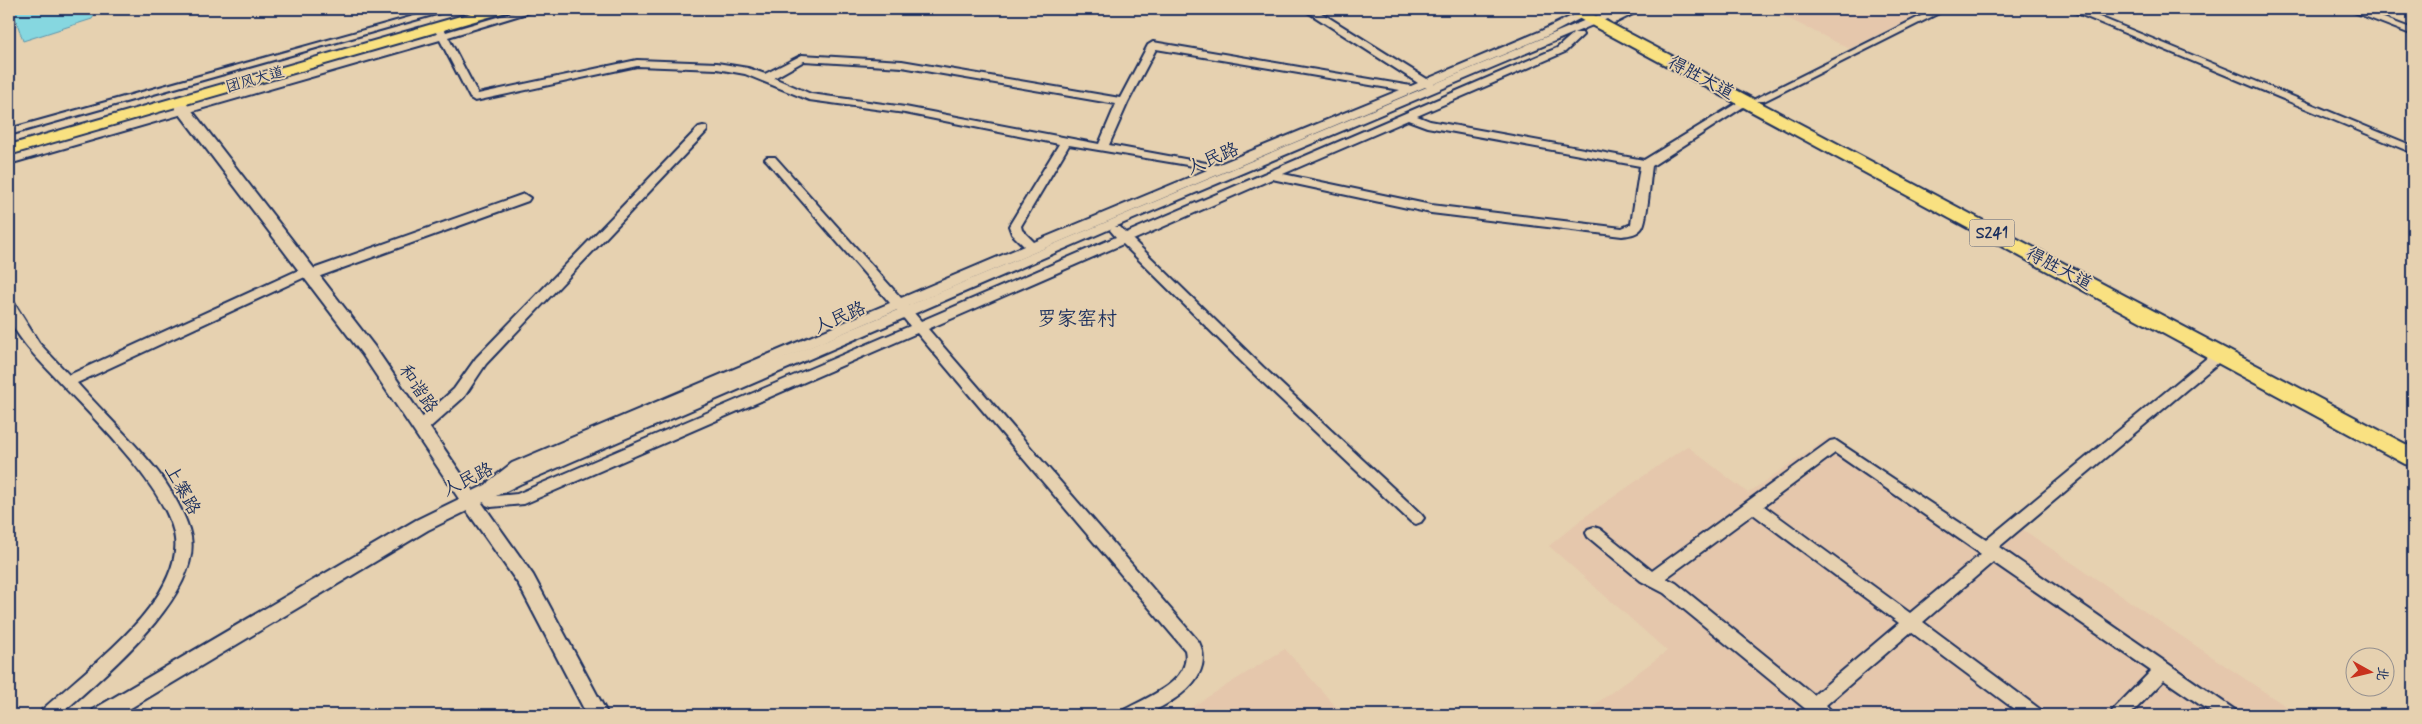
<svg xmlns="http://www.w3.org/2000/svg" width="2422" height="724" font-family="Mynerve,'LXGW WenKai TC',sans-serif">
<rect width="100%" height="100%" fill="#e6d1b0"/>
<filter id="ink" filterUnits="userSpaceOnUse"><feTurbulence type="fractalNoise" baseFrequency=".02" numOctaves="2"/><feDisplacementMap in="SourceGraphic" scale="10" xChannelSelector="R" yChannelSelector="G"/><feConvolveMatrix kernelMatrix="1 2 1 2 8 2 1 2 1" color-interpolation-filters="sRGB"/></filter>
<g filter="url(#ink)">
<g fill="#e5c7ac">
<path d="M1769 9H1900L1916 16 1850 49Z"/>
<path d="M1829 437 1998 549 2022 529 2299 715H1581L1667 651 1549 546 1583 518 1687 446 1748 493Z"/>
<path d="M1285 649 1343 715H1179Z"/>
</g>
<path fill="#86d7e0" stroke="#5b94ac" d="M9 9H98L92 19 23 41 15 17 9 12Z"/>
<g fill="none" stroke-linecap="round" stroke-linejoin="round">
<defs>
<g id="minor">
<path d="M439 9H454L9 135V129Z"/>
<path d="M525 9H540L448 37 478 94 637 60 717 63 748 68 765 74 802 55 902 61 1120 98 1148 45 1153 42 1411 86 1418 83 1303 9H1315L1427 79 1541 31 1586 9H1598L1549 35 1434 84 1437 87 1436 89 1425 87 908 306 921 321 1116 237 1110 230 1112 227H1120L1126 233 1557 48 1574 33H1582L1583 35 1565 52 1417 116 1430 121 1644 160 1742 100 1746 99 1751 102 1652 166C1650 179 1648 215 1643 226 1639 234 1630 235 1622 236L1431 213 1272 179 1133 240 1263 367 1421 514 1424 518 1421 522 1416 524 1411 522 1253 373 1123 244 928 329 1199 642C1213 672 1186 693 1163 706 1157 709 1151 714 1145 715 1138 717 1129 715 1121 715L1124 710C1147 697 1192 682 1185 650L917 333 524 504 491 507 486 505 483 501 486 497 517 494 910 326 897 310 522 471 499 489H489L486 485 489 481 512 463 890 303 767 161 765 159 767 157H775L901 298 1024 246 1012 234 1009 226 1059 144 905 113 809 100 745 74 717 69 637 66 475 101 470 98 440 40 9 164V157L437 34 433 27 434 25H442L446 32ZM1156 49 1400 90 1217 165 1109 145 1128 102ZM804 61 902 67 1116 104 1099 144 905 107 811 94 774 78ZM1408 120 1427 127 1640 166 1631 224 1622 228 1431 205 1283 174ZM1069 145 1199 167 1207 170 1034 242 1022 230 1021 226Z"/>
<path d="M1935 9H1947L1764 101H1756L1755 99Z"/>
<path d="M2067 9H2080L2413 146V153Z"/>
<path d="M2346 9H2360L2413 29V35Z"/>
<path d="M703 126 707 127V131L486 364 464 397 425 432H415L413 428 415 424 454 389 476 358 699 127Z"/>
<path d="M524 194 530 198 528 201 315 278 305 277 77 383C102 411 130 438 154 467 168 484 187 516 191 537 201 598 100 678 60 715H39L42 710C75 680 123 643 149 608 163 590 178 562 175 539 170 490 86 411 52 374 38 359 16 337 9 317 8 313 9 306 9 302L14 303 39 343 69 375 303 268 308 267 313 269Z"/>
<path d="M2219 350 2224 352 2226 355 2224 358 1999 547 2235 710 2238 715H2215L2164 680 2130 715H2110L2113 710 2151 671 1993 562 1923 622 2041 710 2044 715H2022L1911 632 1826 705 1835 715H1813L1664 593 1641 581 1588 537 1586 533 1588 529 1594 527 1600 529 1652 571 1830 441 1835 440 1986 540 2214 352ZM1835 453 1981 554 1910 613 1764 506ZM1753 514 1899 623 1814 695 1676 583 1666 578Z"/>
</g>
<path id="tertiary" d="M1612 9H1643L1617 22 1613 23 1607 19 1124 223 520 484 482 503 533 575 608 715H587L519 585 467 511 428 530 119 715H91L94 709 416 520 459 499 362 354 173 105 172 102 173 99H183L374 346 473 491 508 474Z"/>
<g id="primary">
<path d="M485 9H509L506 12 9 155V145Z"/>
<path d="M1564 9H1583L2413 448V466L2405 464 1567 12Z"/>
</g>
</defs>
<use href="#minor" stroke="#1b2f5e" stroke-width="4"/>
<use href="#tertiary" stroke="#1b2f5e" stroke-width="4"/>
<use href="#primary" stroke="#1b2f5e" stroke-width="4"/>
<use href="#minor" fill="#e6d1b0" fill-rule="evenodd"/>
<use href="#tertiary" fill="#e6d1b0" fill-rule="evenodd"/>
<use href="#primary" fill="#f9e181" fill-rule="evenodd"/>
</g>
</g>
<g text-anchor="middle" dominant-baseline="central" stroke-width="4" stroke-linejoin="round" paint-order="stroke">
<g font-size="15" fill="#1b2f5e" stroke="#e6d1b0">
<text transform="translate(255 80) rotate(-16)">团风大道</text>
</g>
<rect fill="#e6d1b0" stroke="#586077" stroke-width="1" x="1969.5" y="219.5" width="45" height="27" rx="4"/>
<g font-size="16" font-weight="bold" fill="#1b2f5e">
<text x="1992" y="233">S241</text>
</g>
<g font-size="18" fill="#1b2f5e" stroke="#e6d1b0">
<text transform="translate(1701 78) rotate(28)">得胜大道</text>
<text transform="translate(1213 159) rotate(-23)">人民路</text>
<text transform="translate(2059 269) rotate(28)">得胜大道</text>
<text transform="translate(840 318) rotate(-23)">人民路</text>
<text transform="translate(418 389) rotate(56)">和谐路</text>
<text transform="translate(468 480) rotate(-26)">人民路</text>
<text transform="translate(182 490) rotate(61)">上寨路</text>
</g>
<g font-size="20" fill="#1b2f5e" stroke="#e6d1b0">
<text x="1077" y="319">罗家窑村</text>
</g>
</g>
<rect width="2422" height="724" fill="none" stroke="#e6d1b0" stroke-width="30"/>
<rect x="15" y="15" width="2392" height="694" fill="none" stroke="#1b2f5e" stroke-width="2" filter="url(#ink)"/>
<g transform="translate(2370 672) rotate(98)"><circle r="24" fill="#e6d1b0" stroke="#95908f"/>
<path d="M0-4L9 19L0 12L-9 19Z" fill="#c8321e"/>
<text y="-8" font-size="14" font-weight="bold" text-anchor="middle" fill="#1b2f5e">北</text>
</g>
</svg>
